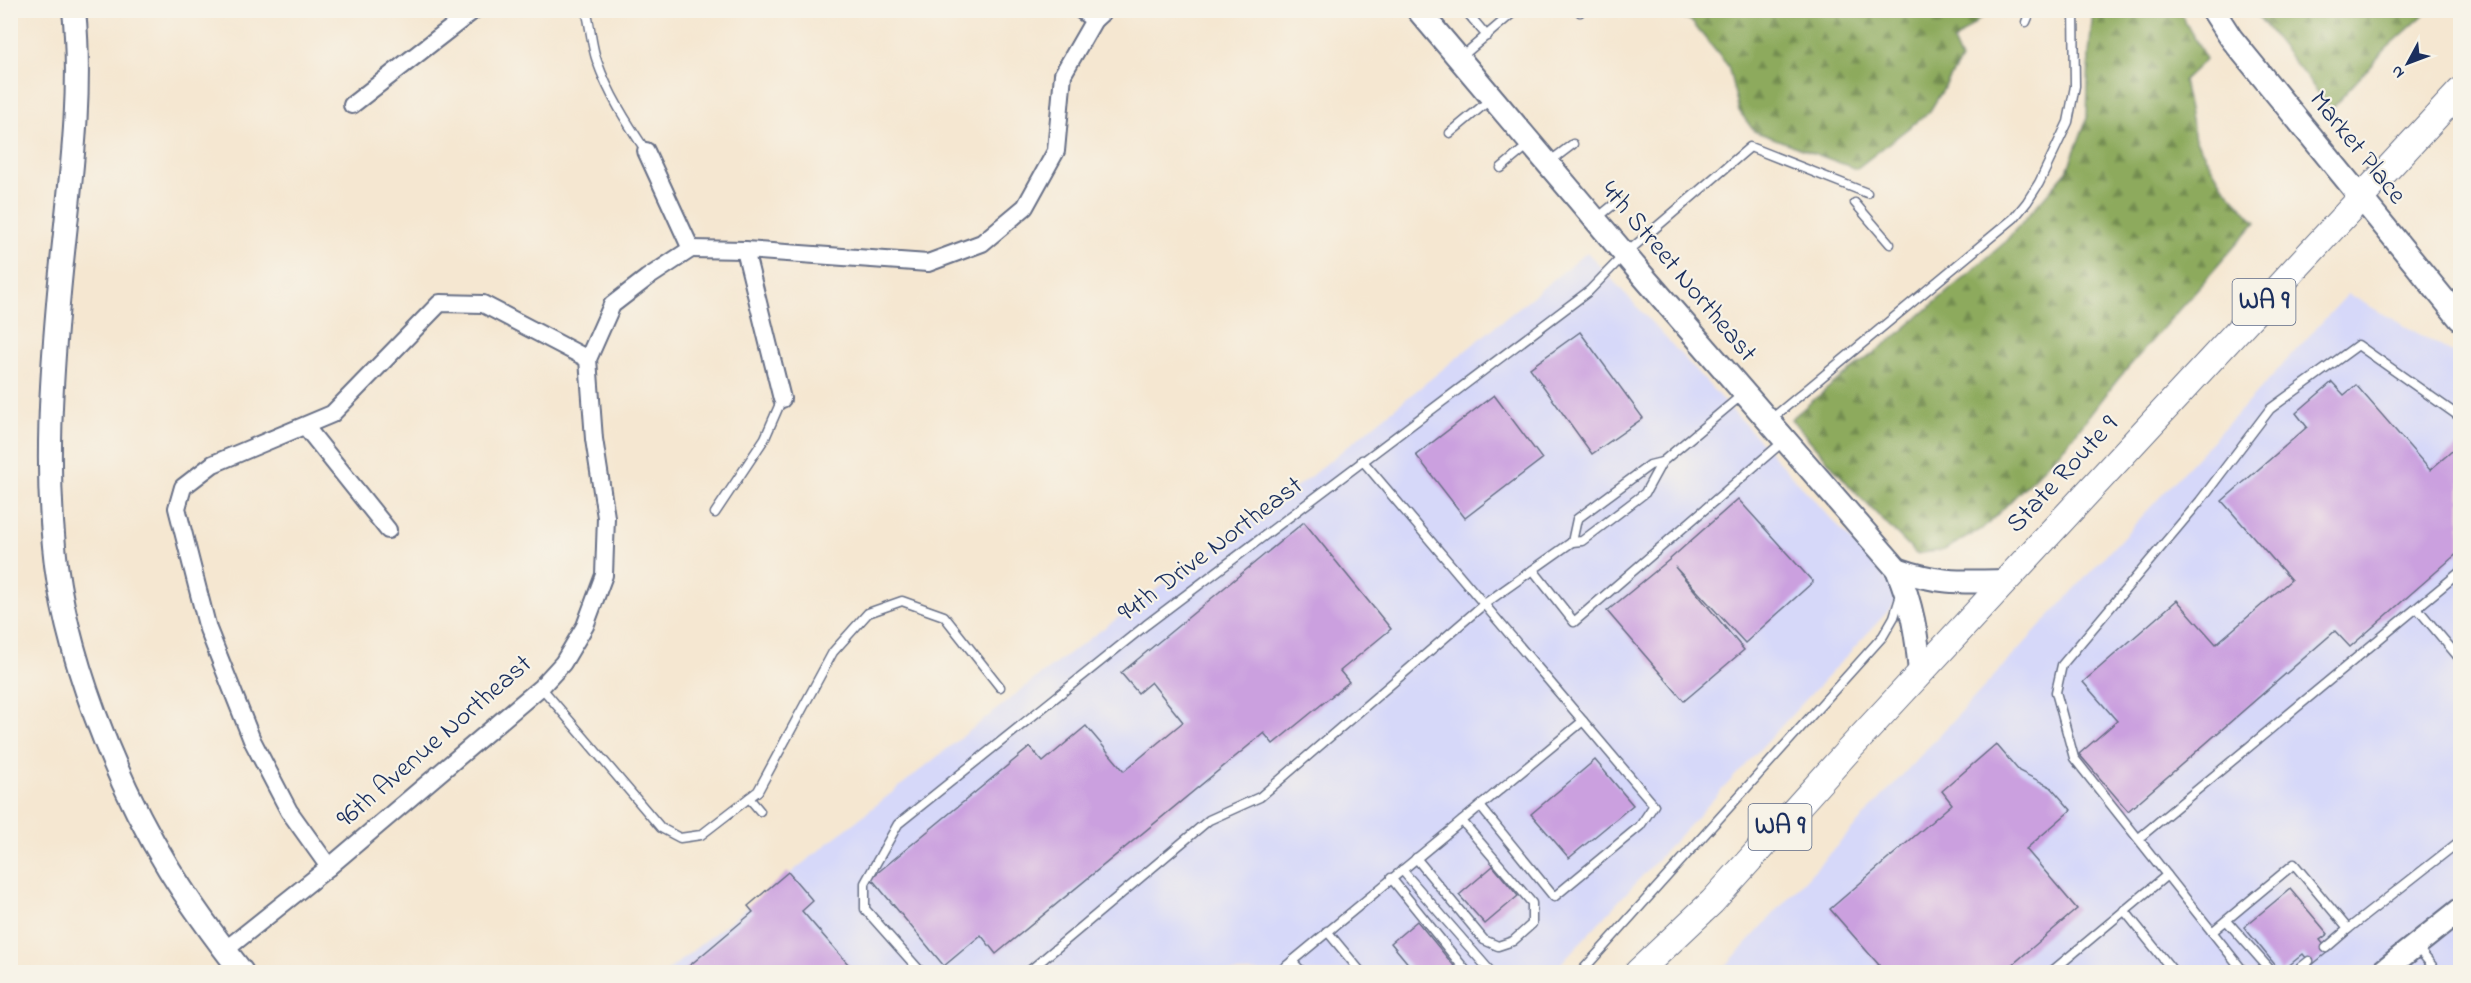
<svg xmlns="http://www.w3.org/2000/svg" width="2471" height="983" font-family="'Indie Flower',sans-serif">
<defs>
<pattern id="forest-firs" width="22" height="20" patternUnits="userSpaceOnUse" patternTransform="scale(1.5)"><rect width="22" height="20" fill="#8daa5d"/><path d="M5 1l3.5 6h-7zM16 11l3.5 6h-7z" fill="#728b50"/></pattern>
</defs>
<rect width="100%" height="100%" fill="#f7f3e8"/>
<filter id="ink" filterUnits="userSpaceOnUse"><feTurbulence type="fractalNoise" baseFrequency=".0167" numOctaves="2"/><feDisplacementMap in="SourceGraphic" scale="12" xChannelSelector="R" yChannelSelector="G"/><feConvolveMatrix kernelMatrix="1 2 1 2 8 2 1 2 1" color-interpolation-filters="sRGB"/></filter>
<filter id="wash" filterUnits="userSpaceOnUse"><feTurbulence type="fractalNoise" baseFrequency=".008" numOctaves="4" result="noise"/><feDisplacementMap in="SourceGraphic" scale="24" xChannelSelector="R" yChannelSelector="G"/><feGaussianBlur stdDeviation="1.35" result="paint"/><feColorMatrix in="noise" values="0 0 0 0 0 0 0 0 0 0 0 0 0 0 0 0 0 1.4 0 .05"/><feComposite in="paint" operator="in"/></filter>
<g filter="url(#wash)">
<rect width="100%" height="100%" fill="#f5e7d1"/>
<g fill="#d6d8f9">
<path d="M1587 252 1902 596 1553 972H666L1040 675 1311 476Z"/>
<path d="M2348 294 2460 357V972H1720Z"/>
</g>
<g fill="url(#forest-firs)" stroke="#546c5e" stroke-width="1.5">
<path d="M1659 11H1989L1953 42 1961 60 1930 111 1856 169 1754 131 1739 111 1728 66 1691 21Z"/>
<path d="M2093 11H2179L2206 59 2183 81 2195 139 2224 187 2256 222 2119 378 2067 444 1984 528 1944 550 1916 554 1855 492 1791 419 1834 383 1896 336 2003 244 2067 171 2087 118 2089 54Z"/>
<path d="M2254 11H2428L2386 49 2331 109Z"/>
</g>
<g id="blocks">
<g fill="#cba0df">
<path d="M1580 332 1643 418 1592 454 1530 368Z"/>
<path d="M2332 382 2344 395 2356 385 2430 470 2459 445 2460 447V551L2350 647 2335 631 2128 811 2079 754 2117 721 2083 682 2177 600 2216 644 2291 580 2222 501 2307 427 2296 413Z"/>
<path d="M1494 395 1542 459 1465 518 1416 455Z"/>
<path d="M1738 499 1813 582 1745 643 1675 567 1744 650 1684 701 1607 611 1669 560Z"/>
<path d="M1304 522 1391 629 1340 671 1349 682 1273 744 1264 733 996 954 981 935 944 966 871 878 1030 747 1043 762 1086 726 1124 771 1183 722 1151 682 1138 693 1121 673Z"/>
<path d="M1996 744 2019 771 2051 787 2071 810 2026 849 2077 909 2004 972H1870L1879 965 1830 909 1952 804 1942 791Z"/>
<path d="M1595 760 1633 805 1569 858 1531 814Z"/>
<path d="M1493 866 1518 896 1485 924 1459 895Z"/>
<path d="M788 872 813 901 802 911 855 972H682L753 912 748 906Z"/>
<path d="M2290 889 2328 934 2320 940 2329 951 2312 965 2303 954 2281 972 2244 927Z"/>
<path d="M1417 921 1459 972H1415L1391 943Z"/>
</g>
</g>
</g>
<g filter="url(#ink)">
<use href="#blocks" fill-opacity="0" stroke="#676f86" stroke-width="1.5"/>
<g fill="none" stroke-linecap="round" stroke-linejoin="round">
<defs>
<g id="lane">
<path d="M586 10C591 27 591 45 597 61 608 93 627 123 646 151"/>
<path d="M1465 10 1487 36"/>
<path d="M1578 10 1580 12"/>
<path d="M2026 22 2031 10"/>
<path d="M1459 59 1516 10"/>
<path d="M1450 133 1492 98"/>
<path d="M1548 163 1573 144"/>
<path d="M1501 168 1531 143"/>
<path d="M1855 203 1890 244"/>
<path d="M1596 219 1618 201"/>
<path d="M1770 420 2014 218 2027 202 2039 183 2068 122 2075 86 2074 10"/>
<path d="M1362 460 1654 805 1640 826 1554 897 1480 806"/>
<path d="M715 513 765 438 782 399"/>
<path d="M1572 542 1577 519 1650 465 1662 462"/>
<path d="M1533 570 1574 622 1785 440"/>
<path d="M2417 608 2460 659"/>
<path d="M541 687 661 828 680 838 701 835 758 791 833 652 868 613 902 601 944 616 1000 687"/>
<path d="M749 798 760 811"/>
<path d="M2139 838 2460 572"/>
<path d="M1416 858 1484 940 1498 946 1513 941 1532 924V903L1462 821"/>
<path d="M1402 870 1491 972"/>
<path d="M1391 878 1467 972"/>
<path d="M2124 910 2174 972"/>
<path d="M2227 921 2272 972"/>
<path d="M1327 931 1361 972"/>
<path d="M2212 932 2294 864 2348 929 2460 841"/>
<path d="M2417 947 2437 972"/>
<path d="M2326 948 2348 929"/>
<path d="M1292 961 1302 972"/>
<path d="M921 972 865 909V883L898 824 1146 625 1589 291 1625 254 1750 147 1867 193"/>
<path d="M1028 972 1209 820 1260 797 1483 605 1572 542 1582 541 1645 493 1662 462 1743 394"/>
<path d="M1279 972 1583 721"/>
<path d="M1581 972 1883 636 1894 617 1900 598"/>
<path d="M2051 972 2167 875"/>
<path d="M2244 972 2074 758 2056 692 2062 665 2200 501 2270 409 2358 345 2460 417"/>
<path d="M2295 972 2309 961"/>
</g>
<g id="street">
<path d="M1081 10 1094 20"/>
<path d="M352 105 474 10"/>
<path d="M646 151 691 249"/>
<path d="M691 249 745 250 928 263 982 243 1025 207 1056 151 1063 74 1094 20 1105 10"/>
<path d="M745 250 782 399"/>
<path d="M305 426 388 530"/>
<path d="M329 867 289 811 252 740 208 629 177 508 183 487 213 464 332 414 440 303 483 304 588 359"/>
<path d="M225 950 329 867 541 687 563 663 585 626 604 575 606 517 594 439 588 359 612 305 647 278 691 249"/>
</g>
<g id="secondary">
<path d="M74 10C84 108 66 207 58 304 51 385 46 465 54 546 63 650 115 781 169 869 191 905 216 939 242 972"/>
<path d="M1418 10 1643 276 1897 569C1912 605 1917 634 1920 673"/>
<path d="M2213 10 2231 38 2460 319"/>
<path d="M1897 569C1939 584 1962 582 2006 581"/>
<path d="M2382 972 2460 910"/>
</g>
<path id="primary" d="M1638 972 1712 902 1847 752 2460 91"/>
</defs>
<use href="#lane" stroke="#676f86" stroke-width="11"/>
<use href="#street" stroke="#676f86" stroke-width="20"/>
<use href="#secondary" stroke="#676f86" stroke-width="26"/>
<use href="#primary" stroke="#676f86" stroke-width="28"/>
<use href="#lane" stroke="#fff" stroke-width="8"/>
<use href="#street" stroke="#fff" stroke-width="16"/>
<use href="#secondary" stroke="#fff" stroke-width="22"/>
<use href="#primary" stroke="#fff" stroke-width="26"/>
</g>
</g>
<g text-anchor="middle" dominant-baseline="central" stroke-width="4.5" stroke-linejoin="round" paint-order="stroke">
<g fill="#f7f3e8" stroke="#5d6a87" stroke-width="1.5">
<rect x="2232.5" y="279" width="63" height="46" rx="4.5"/>
<rect x="1748.5" y="804" width="63" height="46" rx="4.5"/>
</g>
<g font-size="26" font-weight="bold" fill="#1b2f5e">
<text x="2264" y="302">WA 9</text>
<text x="1780" y="827">WA 9</text>
</g>
<g font-size="27" fill="#1b2f5e" stroke="#f7f3e8">
<text transform="translate(2357 148) rotate(51)">Market Place</text>
<text transform="translate(1678 272) rotate(50)">4th Street Northeast</text>
<text transform="translate(2063 475) rotate(-47)">State Route 9</text>
<text transform="translate(1211 550) rotate(-37)">94th Drive Northeast</text>
<text transform="translate(435 742) rotate(-41)">96th Avenue Northeast</text>
</g>
</g>
<rect width="2471" height="983" fill="none" stroke="#f7f3e8" stroke-width="36"/>
<g transform="translate(2408 63) rotate(229)" stroke="#f7f3e8" stroke-width="4.5" paint-order="stroke">
<path d="M0-4.5L10 22L0 15L-10 22Z" fill="#1b2f5e"/>
<text y="-9" font-size="16" font-weight="bold" text-anchor="middle" fill="#1b2f5e">N</text>
</g>
</svg>
